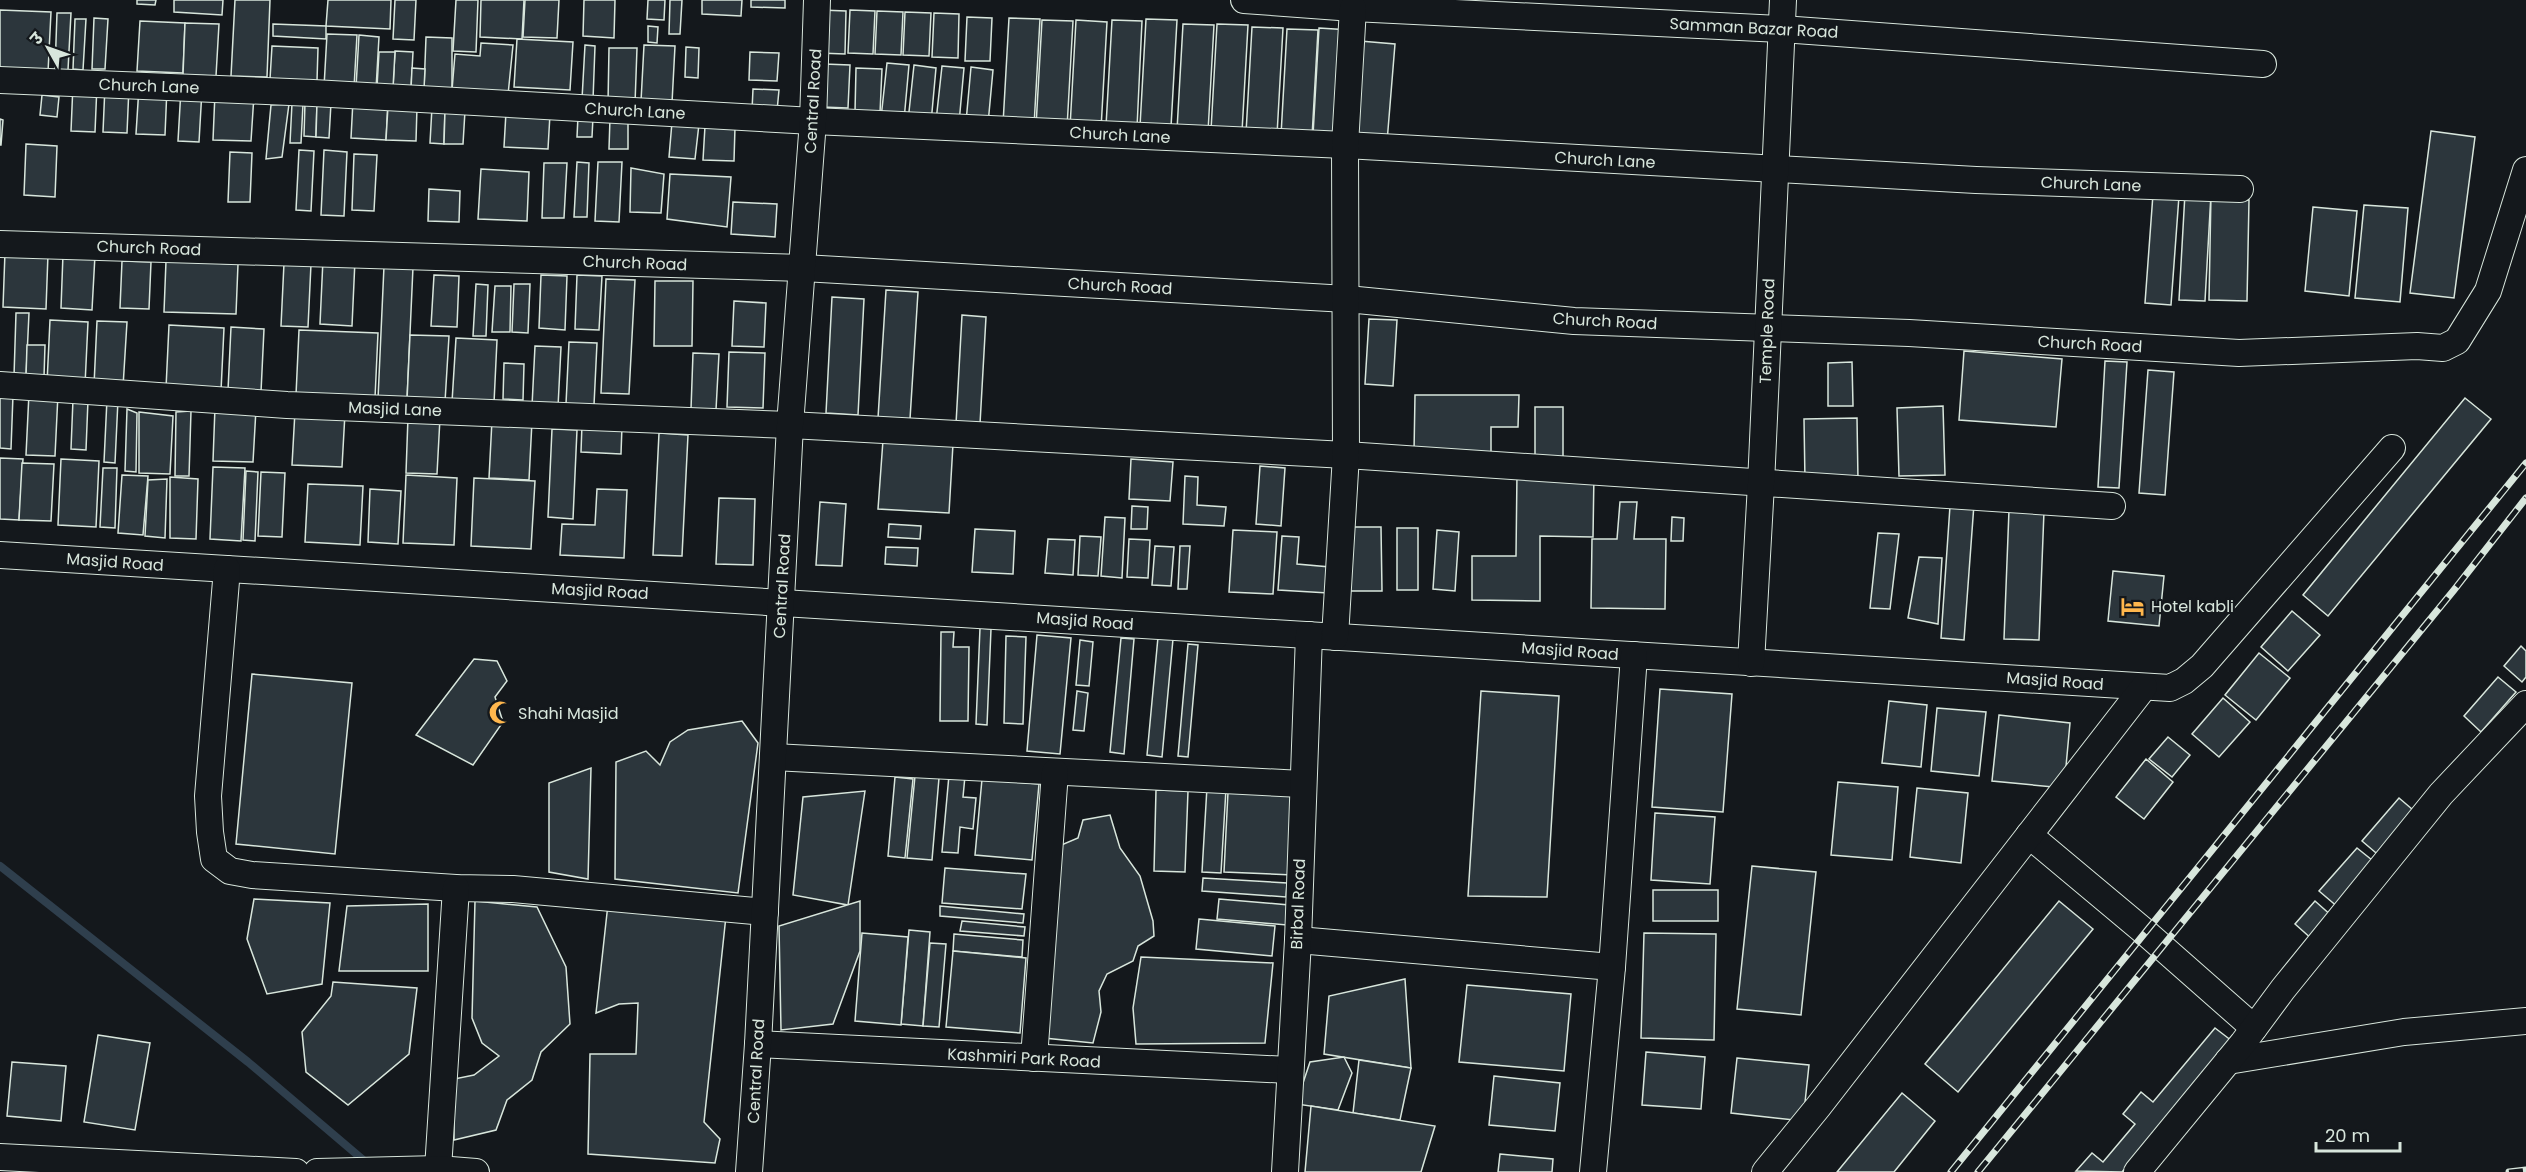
<svg xmlns="http://www.w3.org/2000/svg" width="2526" height="1172" font-family="Poppins,'Noto Sans Devanagari',sans-serif">
<rect width="100%" height="100%" fill="#14181c"/>
<g fill="none" stroke-linecap="round" stroke-linejoin="round">
<path stroke="#2f3f4d" stroke-width="8" d="M0 866 248 1062 368 1164"/>
</g>
<g fill="#2c363c" stroke="#d8e6dc" stroke-width="1.5">
<path d="M137 0H156L155 5 137 4Z"/>
<path d="M174 0H223L222 15 174 12Z"/>
<path d="M235 0H270L267 77 231 76Z"/>
<path d="M328 0H391L390 29 326 26Z"/>
<path d="M395 0H416L414 40 393 39Z"/>
<path d="M456 0H478L476 52 453 51Z"/>
<path d="M481 0H524L522 39 480 37Z"/>
<path d="M525 0H559L557 38 523 37Z"/>
<path d="M584 0H615L614 38 583 36Z"/>
<path d="M648 0H665L664 20 647 19Z"/>
<path d="M670 0H682L680 34H669Z"/>
<path d="M702 0H742L741 16 702 14Z"/>
<path d="M751 0H785V8L751 7Z"/>
<path d="M0 10 51 12 48 72 0 70Z"/>
<path d="M821 10 846 11 845 54 819 53Z"/>
<path d="M850 10 875 11 873 54 848 53Z"/>
<path d="M877 11 903 12 901 55 875 54Z"/>
<path d="M905 12 931 13 929 56 903 55Z"/>
<path d="M57 13H71L68 70H55Z"/>
<path d="M934 13 959 14 958 58 932 57Z"/>
<path d="M967 17 992 18 990 61H965Z"/>
<path d="M94 18 108 19 105 69H92Z"/>
<path d="M1009 18 1040 19 1034 126 1003 124Z"/>
<path d="M75 19H86L83 70 73 69Z"/>
<path d="M1146 19 1177 20 1171 127 1140 126Z"/>
<path d="M1042 20 1073 21 1067 128 1036 126Z"/>
<path d="M1076 20 1107 22 1101 129 1070 127Z"/>
<path d="M1112 20 1142 21 1137 128 1106 126Z"/>
<path d="M140 21 185 23 183 73 137 71Z"/>
<path d="M185 23 219 24 216 76 183 75Z"/>
<path d="M273 24 326 26V39L273 36Z"/>
<path d="M1183 24 1214 25 1208 132 1177 130Z"/>
<path d="M1217 24 1248 25 1242 132 1211 130Z"/>
<path d="M648 26 658 27 657 43 648 42Z"/>
<path d="M1252 27 1283 28 1277 135 1246 133Z"/>
<path d="M1319 28 1350 30 1344 136 1313 135Z"/>
<path d="M1287 29 1318 30 1312 137 1281 135Z"/>
<path d="M327 34 357 35 354 88 324 87Z"/>
<path d="M359 35 379 37 376 89 356 87Z"/>
<path d="M426 37 452 38V90L424 89Z"/>
<path d="M517 39 573 42 570 90 514 87Z"/>
<path d="M1360 41 1395 44 1387 142 1352 139Z"/>
<path d="M481 43 513 45 508 95 452 90 455 54 480 56Z"/>
<path d="M585 45 595 46 593 100 582 99Z"/>
<path d="M644 45 675 46 672 103 641 101Z"/>
<path d="M272 46 318 48 317 81 270 79Z"/>
<path d="M686 47 699 48 698 78 685 77Z"/>
<path d="M609 48H637L635 104 608 103Z"/>
<path d="M395 51 413 52 411 89 393 88Z"/>
<path d="M379 52H395L393 88 377 87Z"/>
<path d="M750 52 779 53 777 81 749 80Z"/>
<path d="M887 63 909 65 904 120 881 118Z"/>
<path d="M824 64 850 65 848 108 822 107Z"/>
<path d="M914 65 936 68 931 123 908 121Z"/>
<path d="M942 66 964 68 959 123 936 121Z"/>
<path d="M971 67 993 70 988 124 966 122Z"/>
<path d="M412 68 425 69 424 89H411Z"/>
<path d="M856 68 882 69 880 113 855 112Z"/>
<path d="M73 84 97 85 95 132 71 131Z"/>
<path d="M105 86 129 87 127 133 103 132Z"/>
<path d="M139 87 167 88 165 135 136 134Z"/>
<path d="M181 89 202 90 199 142 178 141Z"/>
<path d="M753 89 779 90 777 111 752 110Z"/>
<path d="M215 93 254 95 251 141 213 140Z"/>
<path d="M42 95 59 97 57 117 40 115Z"/>
<path d="M353 100 388 101 386 140 351 138Z"/>
<path d="M305 102H317L316 137 304 136Z"/>
<path d="M317 102 331 103 329 138 316 137Z"/>
<path d="M292 103 303 104 301 143H290Z"/>
<path d="M289 104 282 157 266 159 271 105Z"/>
<path d="M388 106 417 107 416 141 386 140Z"/>
<path d="M432 107H445L444 144 430 143Z"/>
<path d="M445 110 465 111 463 144H444Z"/>
<path d="M506 112 550 114 548 149 504 147Z"/>
<path d="M578 116 593 117 592 137H577Z"/>
<path d="M610 118H628V149H609Z"/>
<path d="M0 119 3 120 1 145H0Z"/>
<path d="M672 122 699 124 695 159 669 157Z"/>
<path d="M705 126 735 127 734 161 703 160Z"/>
<path d="M2431 131 2475 137 2454 298 2410 293Z"/>
<path d="M26 144 57 146 55 197 24 195Z"/>
<path d="M299 150 314 151 311 211 296 210Z"/>
<path d="M324 150 347 152 344 216 321 215Z"/>
<path d="M230 152 252 153 250 202H228Z"/>
<path d="M354 154 377 155 374 211 352 210Z"/>
<path d="M577 162 589 163 587 217H574Z"/>
<path d="M598 162H622L619 222 595 221Z"/>
<path d="M544 163H567L564 218H542Z"/>
<path d="M631 168 664 174 661 213 630 212Z"/>
<path d="M481 169 529 172 527 221 478 219Z"/>
<path d="M670 174 731 177 727 227 667 219Z"/>
<path d="M429 189 460 191 459 222 428 221Z"/>
<path d="M2185 193 2211 194 2205 301 2179 300Z"/>
<path d="M2153 194 2179 196 2171 305 2145 303Z"/>
<path d="M2211 194 2228 200H2249L2247 301 2209 300Z"/>
<path d="M733 202 777 204 775 237 731 234Z"/>
<path d="M2364 205 2408 208 2400 302 2355 298Z"/>
<path d="M2313 207 2357 211 2349 296 2305 291Z"/>
<path d="M5 252 48 254 46 309 3 307Z"/>
<path d="M63 254 95 255 92 310 61 308Z"/>
<path d="M323 259 355 260 352 326 320 324Z"/>
<path d="M122 261 151 262 149 309 120 308Z"/>
<path d="M166 261 238 264 236 314 164 312Z"/>
<path d="M284 263 311 264 308 327 281 326Z"/>
<path d="M384 266 413 267 407 400 378 399Z"/>
<path d="M434 275 459 276 457 327 431 326Z"/>
<path d="M541 275 567 276 565 330 539 328Z"/>
<path d="M577 275 602 276 599 330 575 329Z"/>
<path d="M606 279 635 280 629 394 601 393Z"/>
<path d="M655 281H693L692 346H654Z"/>
<path d="M476 284 488 285 486 336H473Z"/>
<path d="M514 284H530L528 333 512 332Z"/>
<path d="M495 286H511L510 332H492Z"/>
<path d="M886 290 918 292 910 419 878 418Z"/>
<path d="M832 297 864 299 858 415 826 413Z"/>
<path d="M734 301 766 303 764 347 732 346Z"/>
<path d="M16 313H29L26 377 14 376Z"/>
<path d="M962 315 986 317 980 424H956Z"/>
<path d="M1369 319 1397 320 1393 386 1365 384Z"/>
<path d="M50 320 88 322 85 385 47 383Z"/>
<path d="M97 321 127 322 123 387 94 385Z"/>
<path d="M169 325 224 328 221 391 166 388Z"/>
<path d="M231 327 264 329 261 392 228 390Z"/>
<path d="M299 330 378 333 375 398 296 395Z"/>
<path d="M410 335 449 336 445 402 407 400Z"/>
<path d="M456 338 497 340 494 403 452 402Z"/>
<path d="M569 342 597 343 594 405 566 404Z"/>
<path d="M27 345H45L44 377H26Z"/>
<path d="M535 346 561 347 558 407 532 406Z"/>
<path d="M1964 351 2062 359 2056 427 1959 420Z"/>
<path d="M729 352 765 353 763 408 727 407Z"/>
<path d="M693 353 719 354 716 410 691 409Z"/>
<path d="M2105 361 2127 362 2119 488 2098 487Z"/>
<path d="M1852 362 1853 406H1828V363Z"/>
<path d="M504 363 524 364 523 400 503 399Z"/>
<path d="M2148 370 2174 372 2165 495 2139 493Z"/>
<path d="M29 393 58 394 55 456 26 455Z"/>
<path d="M0 395H13L11 449 0 448Z"/>
<path d="M1415 395H1519L1518 427H1491V453L1414 452Z"/>
<path d="M2465 398 2491 419 2328 616 2303 595Z"/>
<path d="M73 399 88 400 86 450 71 449Z"/>
<path d="M107 399 118 400 115 463 104 462Z"/>
<path d="M1943 406 1945 475 1899 476 1897 408Z"/>
<path d="M215 407 256 409 253 462 213 461Z"/>
<rect x="1535" y="407" width="28" height="58"/>
<path d="M127 409 137 413 136 472 125 471Z"/>
<path d="M191 411 189 476H175L176 412Z"/>
<path d="M295 411 345 413 342 467 292 465Z"/>
<path d="M139 412 173 416 170 474 139 473Z"/>
<path d="M408 417 440 418 437 474 406 473Z"/>
<path d="M1857 418 1858 481 1805 482 1804 419Z"/>
<path d="M492 420 532 421 529 480 489 478Z"/>
<path d="M582 424 622 426 621 454 581 452Z"/>
<path d="M552 429 577 430 573 519 548 517Z"/>
<path d="M659 433 688 435 682 556 653 555Z"/>
<path d="M883 440 953 444 949 513 878 509Z"/>
<path d="M0 458 23 459 19 520 0 519Z"/>
<path d="M61 459 99 461 96 527 58 525Z"/>
<path d="M1131 459 1173 462 1170 501 1129 499Z"/>
<path d="M22 463 54 464 51 521 19 520Z"/>
<path d="M1260 466 1285 468 1281 526 1256 524Z"/>
<path d="M213 467 245 468 241 541 210 539Z"/>
<path d="M103 468H117L115 528 100 527Z"/>
<path d="M246 471 258 472 255 541 243 540Z"/>
<path d="M261 472 285 473 282 537 258 536Z"/>
<path d="M1517 472 1594 473 1593 537 1540 536V601L1472 600V556H1516Z"/>
<path d="M122 475 148 476 143 535 118 533Z"/>
<path d="M406 475 457 478 454 545 403 543Z"/>
<path d="M1185 476 1198 477 1197 505 1226 507 1224 526 1183 524Z"/>
<path d="M170 477 198 479 196 539 170 538Z"/>
<path d="M474 478 535 481 531 549 471 546Z"/>
<path d="M167 479 165 538 145 536 148 480Z"/>
<path d="M308 484 363 486 360 545 305 542Z"/>
<path d="M370 489 401 491 398 544 368 542Z"/>
<path d="M597 489 627 490 624 558 560 555 562 524 595 525Z"/>
<path d="M719 498 755 499 753 565 716 564Z"/>
<path d="M820 502 846 504 842 566 816 565Z"/>
<path d="M1620 502H1637L1634 539H1666L1665 609 1591 608 1592 539H1617Z"/>
<path d="M1974 504 1964 640 1941 638 1950 506Z"/>
<path d="M1132 506 1148 507 1147 529H1131Z"/>
<path d="M2009 510 2044 511 2039 640 2004 639Z"/>
<path d="M1105 517 1125 518 1122 578 1101 576Z"/>
<path d="M1672 517 1684 518 1683 541H1671Z"/>
<path d="M889 524 921 526 920 539 888 537Z"/>
<path d="M1351 527H1381L1382 591H1350Z"/>
<rect x="1397" y="528" width="21" height="62"/>
<path d="M975 529 1015 531 1013 574 972 572Z"/>
<path d="M1233 530 1277 532 1273 594 1229 592Z"/>
<path d="M1437 530 1459 532 1455 591 1433 589Z"/>
<path d="M1878 533 1899 534 1890 609 1870 608Z"/>
<path d="M1080 536 1101 537 1098 576 1078 575Z"/>
<path d="M1282 536 1299 537 1297 564 1330 567 1328 593 1278 590Z"/>
<path d="M1048 539 1075 540 1073 575 1045 573Z"/>
<path d="M1129 539 1150 540 1148 578 1127 577Z"/>
<path d="M1155 546 1174 547 1171 586 1152 585Z"/>
<path d="M1180 546H1190L1187 589H1178Z"/>
<path d="M886 547 918 548 917 566 885 564Z"/>
<path d="M1919 557 1942 558 1938 624 1908 618Z"/>
<path d="M2113 571 2164 576 2159 626 2108 621Z"/>
<path d="M2292 611 2320 635 2288 671 2261 647Z"/>
<path d="M980 628 991 629 987 725 976 724Z"/>
<path d="M941 632H954L953 647H969L968 721H940Z"/>
<path d="M1037 635 1071 638 1060 754 1027 751Z"/>
<path d="M1006 636 1026 637 1023 724 1004 723Z"/>
<path d="M1158 637 1173 639 1162 757 1147 755Z"/>
<path d="M1121 638 1134 639 1124 754 1110 752Z"/>
<path d="M1080 640 1093 642 1089 686 1076 685Z"/>
<path d="M1188 644 1198 645 1188 757 1178 756Z"/>
<path d="M2521 646 2526 651V677L2522 682 2504 666Z"/>
<path d="M2259 653 2290 678 2256 720 2225 695Z"/>
<path d="M474 659 497 661 507 681 495 697 503 722 473 765 416 735Z"/>
<path d="M252 674 352 683 335 854 236 844Z"/>
<path d="M2498 677 2516 692 2481 732 2464 716Z"/>
<path d="M1660 689 1732 694 1723 812 1652 807Z"/>
<path d="M1077 691 1088 693 1084 731 1073 730Z"/>
<path d="M1481 691 1559 696 1547 897 1468 896Z"/>
<path d="M2223 698 2250 722 2219 757 2192 734Z"/>
<path d="M1889 701 1927 705 1921 767 1882 763Z"/>
<path d="M1937 708 1986 712 1979 776 1931 771Z"/>
<path d="M1999 715 2070 723 2064 788 1992 781Z"/>
<path d="M742 721 758 743 738 893 615 879 616 762 646 751 660 765 670 742 688 730Z"/>
<path d="M2168 737 2190 755 2172 777 2149 759Z"/>
<path d="M2146 759 2173 782 2144 819 2116 797Z"/>
<path d="M591 768 588 879 549 872V783Z"/>
<path d="M949 775 965 776 963 797 976 798 973 829 960 827 958 853 942 852Z"/>
<path d="M915 776 939 778 932 860 907 858Z"/>
<path d="M895 777 913 779 905 858 888 856Z"/>
<path d="M982 779 1039 784 1032 860 975 855Z"/>
<path d="M1838 782 1898 787 1892 860 1831 855Z"/>
<path d="M1207 787 1226 789 1221 873 1202 872Z"/>
<path d="M1917 788 1968 793 1961 863 1910 857Z"/>
<path d="M1156 790 1188 791 1185 872 1154 871Z"/>
<path d="M865 791 848 905 793 895 803 797Z"/>
<path d="M1228 792 1297 794 1293 875 1224 872Z"/>
<path d="M2399 798 2419 815 2382 858 2362 841Z"/>
<path d="M1655 813 1715 817 1710 884 1651 880Z"/>
<path d="M1110 815 1120 848 1140 876 1153 921 1154 936 1138 946 1133 961 1107 974 1099 991 1101 1012 1093 1043 1044 1038 1059 846 1078 838 1083 820Z"/>
<path d="M2357 848 2377 864 2339 908 2319 891Z"/>
<path d="M1752 866 1816 872 1801 1015 1737 1009Z"/>
<path d="M945 868 1026 874 1022 909 942 903Z"/>
<path d="M1203 878 1287 883 1286 897 1202 891Z"/>
<rect x="1653" y="890" width="65" height="31"/>
<path d="M254 899 330 903 322 984 267 994 247 939Z"/>
<path d="M1219 899 1289 905 1287 925 1217 919Z"/>
<path d="M475 901 537 907 566 967 570 1024 541 1052 532 1080 507 1100 496 1130 454 1140V1079L474 1075 499 1056 482 1043 472 1018Z"/>
<path d="M860 901V951L833 1024 781 1030 779 926Z"/>
<path d="M2059 901 2093 929 1958 1092 1925 1064Z"/>
<path d="M2315 901 2333 917 2313 940 2295 924Z"/>
<path d="M428 904V971H339L347 906Z"/>
<path d="M608 904 726 916 704 1122 720 1139 715 1163 588 1154 590 1054H636L638 1003 619 1004 596 1013Z"/>
<path d="M940 906 1024 914 1023 923 940 916Z"/>
<path d="M1199 919 1275 926 1272 956 1196 949Z"/>
<path d="M962 921 1025 927 1024 936 960 931Z"/>
<path d="M909 930 930 932 923 1026 901 1024Z"/>
<path d="M862 933 908 937 901 1025 855 1021Z"/>
<path d="M1644 933 1716 934 1714 1040 1641 1038Z"/>
<path d="M954 934 1023 940 1022 957 953 951Z"/>
<path d="M930 943 946 944 939 1027 923 1026Z"/>
<path d="M953 951 1026 958 1020 1033 946 1027Z"/>
<path d="M1141 957 1273 963 1265 1043 1136 1044 1133 1008Z"/>
<path d="M1405 979 1411 1068 1324 1054 1329 996Z"/>
<path d="M333 982 417 988 409 1054 348 1105 306 1072 302 1032 331 996Z"/>
<path d="M1467 985 1571 994 1564 1071 1459 1062Z"/>
<path d="M2215 1028 2232 1041 2122 1172 2076 1171 2092 1153 2103 1162 2135 1124 2123 1114 2141 1092 2153 1102Z"/>
<path d="M98 1035 150 1043 135 1130 84 1122Z"/>
<path d="M1646 1052 1705 1057 1701 1109 1642 1105Z"/>
<path d="M1344 1057 1352 1073 1338 1110 1296 1104 1310 1062Z"/>
<path d="M1737 1058 1809 1065 1803 1121 1731 1113Z"/>
<path d="M1359 1060 1411 1068 1400 1120 1353 1113Z"/>
<path d="M12 1062 66 1066 61 1121 7 1116Z"/>
<path d="M1494 1076 1560 1083 1555 1131 1489 1125Z"/>
<path d="M1902 1093 1935 1121 1894 1172H1837Z"/>
<path d="M1311 1106 1435 1126 1421 1172H1305Z"/>
<path d="M1500 1154 1553 1159 1552 1172H1498Z"/>
</g>
<g fill="none" stroke-linecap="round" stroke-linejoin="round">
<defs>
<g id="street">
<path d="M1244 0 1353 8 1782 29 2263 64"/>
<path d="M0 80 313 93 813 121 1345 145 1976 180 2240 189"/>
<path d="M0 244 803 268 1347 299 1574 321 1909 333 2239 353 2417 346 2443 348 2457 341 2488 291 2526 170"/>
<path d="M0 385 287 405 790 425 1346 455 2112 506"/>
<path d="M0 555 2170 688 2184 681 2202 666 2392 448"/>
<path d="M227 569 208 796 210 832 214 859 230 871 252 875 456 888 513 889 765 912"/>
<path d="M1335 637 1346 455 1345 145 1353 8"/>
<path d="M1751 663 1761 484 1783 0"/>
<path d="M773 757 1302 784"/>
<path d="M2029 835 2145 932 2254 1028"/>
<path d="M1298 940 1612 967"/>
<path d="M758 1044 1289 1070"/>
<path d="M1034 1058 1055 772"/>
<path d="M2228 1061 2404 1032 2526 1021"/>
<path d="M0 1157 296 1172"/>
<path d="M438 1169 456 888"/>
<path d="M317 1172 438 1169 476 1172"/>
<path d="M749 1172 758 1044 790 425 813 121 817 0"/>
<path d="M1285 1172 1298 940 1309 635"/>
<path d="M1593 1172 1612 967 1634 655"/>
<path d="M1765 1172 1818 1107 2144 687"/>
<path d="M2137 1172 2243 1043 2283 989 2441 794 2526 704"/>
</g>
</defs>
<use href="#street" stroke="#d8e6dc" stroke-width="28"/>
<use href="#street" stroke="#14181c" stroke-width="26"/>
<defs>
<g id="rail">
<path d="M1951 1172 2526 463"/>
<path d="M1978 1172 2454 590 2526 498"/>
<path d="M2509 1172 2526 1170"/>
</g>
</defs>
<use href="#rail" stroke="#d8e6dc" stroke-width="7"/>
<use href="#rail" stroke="#14181c" stroke-width="4.5" stroke-dasharray="14" stroke-linecap="butt"/>
</g>
<defs>
<symbol id="hotel-bare" viewBox="-9 -9 18 18"><path d="M-6-4.5h1.5V1H6V5H4.5V3h-9V5H-6ZM-4 0a1.8 1.8 0 1 1 3.6 0ZM.5 0V-2.5h3Q6-2.5 6 0Z" fill="#ffb74d" stroke="#14181c" stroke-width="2.5" paint-order="stroke"/></symbol>
<symbol id="mosque-bare" viewBox="-9 -9 18 18"><path d="M3.5-4.9A6 6 0 1 0 3.5 4.9A5 5 0 1 1 3.5-4.9Z" fill="#ffb74d" stroke="#14181c" stroke-width="2.5" paint-order="stroke"/></symbol>
</defs>
<g fill-rule="evenodd">
<use href="#hotel-bare" x="2116" y="590" width="33" height="33"/>
<use href="#mosque-bare" x="484" y="696" width="33" height="33"/>
</g>
<g text-anchor="middle" dominant-baseline="central" stroke-width="4.5" stroke-linejoin="round" paint-order="stroke">
<g font-size="16" fill="#d8e6dc" stroke="#14181c">
<text transform="translate(1754 28) rotate(3)">Samman Bazar Road</text>
<text transform="translate(149 86) rotate(2)">Church Lane</text>
<text transform="translate(813 101) rotate(-87)">Central Road</text>
<text transform="translate(635 111) rotate(3)">Church Lane</text>
<text transform="translate(1120 135) rotate(3)">Church Lane</text>
<text transform="translate(1605 160) rotate(3)">Church Lane</text>
<text transform="translate(2091 184) rotate(2)">Church Lane</text>
<text transform="translate(149 248) rotate(2)">Church Road</text>
<text transform="translate(635 263) rotate(2)">Church Road</text>
<text transform="translate(1120 286) rotate(3)">Church Road</text>
<text transform="translate(1605 321) rotate(3)">Church Road</text>
<text transform="translate(1767 331) rotate(-88)">Temple Road</text>
<text transform="translate(2090 344) rotate(3)">Church Road</text>
<text transform="translate(395 409) rotate(2)">Masjid Lane</text>
<text transform="translate(115 562) rotate(4)">Masjid Road</text>
<text transform="translate(782 586) rotate(-87)">Central Road</text>
<text transform="translate(600 591) rotate(3)">Masjid Road</text>
<text transform="translate(1085 621) rotate(4)">Masjid Road</text>
<text transform="translate(1570 651) rotate(4)">Masjid Road</text>
<text transform="translate(2055 681) rotate(4)">Masjid Road</text>
<text transform="translate(1298 904) rotate(-88)">Birbal Road</text>
<text transform="translate(1024 1058) rotate(3)">Kashmiri Park Road</text>
<text transform="translate(756 1071) rotate(-87)">Central Road</text>
</g>
<g font-size="16" fill="#d8e6dc" stroke="#14181c" text-anchor="start">
<text x="2151" y="606">Hotel kabli</text>
<text x="518" y="713">Shahi Masjid</text>
</g>
</g>
<g transform="translate(48 48) rotate(310)" stroke="#14181c" stroke-width="4.5" paint-order="stroke">
<path d="M0-4.5L10 22L0 15L-10 22Z" fill="#d8e6dc"/>
<text y="-9" font-size="16" font-weight="bold" text-anchor="middle" fill="#d8e6dc">उ</text>
</g>
<path d="M2316 1142v9h84v-9" fill="none" stroke="#d8e6dc" stroke-width="3"/>
<text x="2325" y="1142" font-size="18" fill="#d8e6dc" stroke="#14181c" stroke-width="4.5" paint-order="stroke">20 m</text>
</svg>
